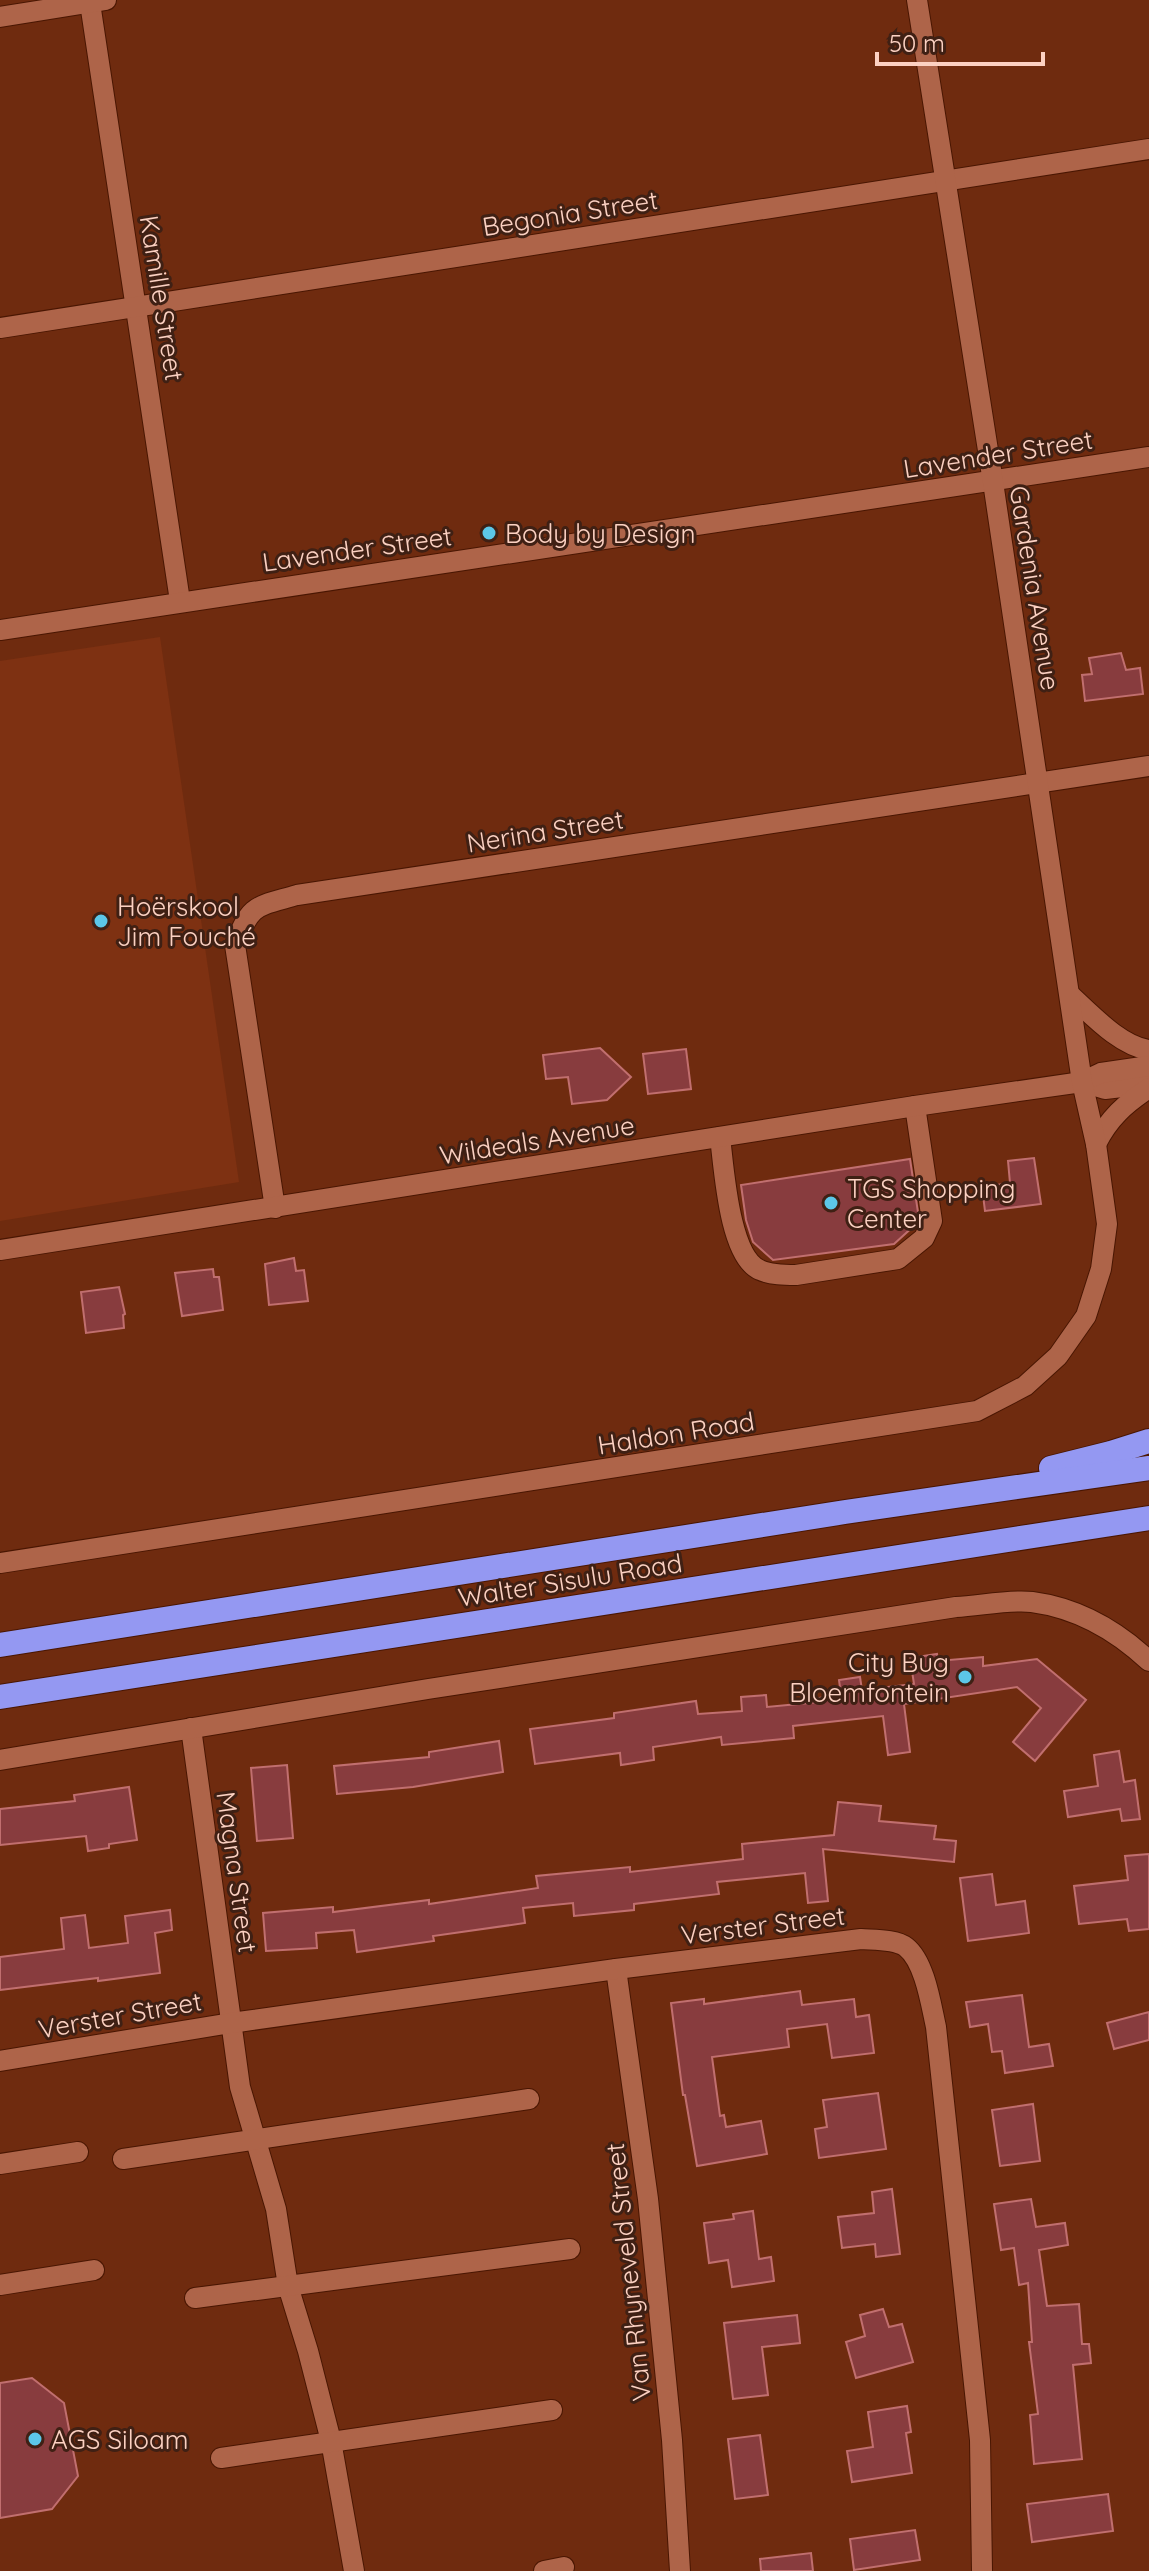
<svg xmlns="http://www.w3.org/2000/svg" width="1149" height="2571" font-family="Quicksand,sans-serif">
<rect width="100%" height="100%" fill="#6f2b0f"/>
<path fill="#7e3112" d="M160 637 239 1182 0 1221V661Z"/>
<g fill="#883c3e" stroke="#c16f6f" stroke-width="2">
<path d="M1121 653 1126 670 1140 668 1143 694 1085 701 1082 675 1092 674 1089 658Z"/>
<path d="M600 1048 631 1077 607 1100 572 1104 568 1077 546 1079 543 1055Z"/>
<path d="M686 1049 691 1089 648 1094 643 1054Z"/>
<path d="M1034 1158 1041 1204 985 1211 982 1187 1010 1183 1008 1161Z"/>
<path d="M910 1159 919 1219 916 1224 894 1244 773 1260 753 1242 746 1220 741 1185Z"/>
<path d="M294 1258 296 1271 304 1270 308 1301 269 1305 265 1264Z"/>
<path d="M213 1269 214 1277H219L223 1310 182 1316 175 1273Z"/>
<path d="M119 1287 125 1314 123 1315 124 1328 86 1333 81 1292Z"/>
<path d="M937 1654 938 1661 983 1657V1666L1037 1659 1086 1700 1035 1761 1013 1742 1041 1708 1017 1687 904 1704 910 1752 888 1755 883 1716 793 1726 794 1738 722 1745 721 1737 653 1747 654 1760 621 1765 620 1753 535 1764 530 1729 614 1718V1713L696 1701 698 1714 742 1711 741 1697 766 1695 767 1707 819 1702 818 1698 841 1695 839 1680 860 1677 862 1690 914 1684 910 1658Z"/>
<path d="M499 1741 503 1772 413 1787 337 1794 334 1766 429 1757V1752Z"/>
<path d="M1119 1751 1124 1782 1135 1780 1140 1819 1122 1821 1120 1809 1068 1817 1064 1791 1098 1786 1094 1755Z"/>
<path d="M287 1765 293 1838 257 1841 251 1768Z"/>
<path d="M129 1787 137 1840 109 1844V1848L88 1851 86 1836 0 1845V1809L75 1801 74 1795Z"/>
<path d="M838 1802 881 1806 879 1821 936 1826 934 1839 956 1841 954 1862 823 1849 828 1901 808 1903 805 1873 717 1882 719 1894 634 1904V1910L574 1916 573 1903 523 1908 525 1923 433 1936 434 1941 357 1952 354 1930 316 1933 317 1948 266 1951 263 1913 333 1907V1912L429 1900V1904L538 1888 536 1876 630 1867V1872L743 1859 742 1844 834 1835Z"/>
<path d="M1149 1854V1929L1129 1931 1127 1919 1079 1924 1074 1886 1128 1880 1125 1856Z"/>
<path d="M992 1874 996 1905 1025 1901 1029 1933 968 1941 960 1878Z"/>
<path d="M170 1910 172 1930 155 1933 160 1973 98 1981V1978L0 1990V1957L64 1949 61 1918 85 1915 89 1948 128 1943 125 1916Z"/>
<path d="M800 1991 802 2005 854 1999 856 2017 869 2015 874 2053 832 2058 827 2024 787 2029 789 2047 712 2057 720 2116 724 2115 726 2127 761 2121 767 2154 697 2166 685 2095H683L671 2003 704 1999V2004Z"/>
<path d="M1022 1995 1029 2047 1049 2044 1053 2066 1005 2073 1002 2051 992 2052 988 2024 970 2027 966 2002Z"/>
<path d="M1149 2012V2040L1114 2049 1107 2023Z"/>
<path d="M878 2093 886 2149 819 2158 815 2129 827 2127 823 2100Z"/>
<path d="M1033 2104 1040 2161 1000 2166 992 2110Z"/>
<path d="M892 2189 900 2254 876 2257 875 2244 842 2248 838 2217 874 2213 872 2192Z"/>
<path d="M1031 2199 1036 2227 1065 2223 1068 2245 1039 2250 1047 2306 1079 2304 1082 2344H1089L1091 2363 1073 2365 1082 2459 1034 2464 1030 2415 1038 2414 1029 2342H1032L1028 2283 1019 2285 1014 2248 1001 2250 994 2204Z"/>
<path d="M753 2211 759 2259 771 2257 774 2281 732 2287 728 2260 709 2263 704 2223 734 2219 733 2214Z"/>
<path d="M883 2309 889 2327 902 2324 913 2362 856 2378 846 2342 865 2336 860 2315Z"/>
<path d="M797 2315 800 2343 762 2347 768 2395 733 2399 724 2323Z"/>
<path d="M32 2378 64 2403 78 2476 52 2509 0 2518V2383Z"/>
<path d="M907 2406 911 2432 906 2433 912 2473 852 2482 847 2451 873 2447 868 2412Z"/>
<path d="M760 2435 768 2495 735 2499 728 2439Z"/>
<path d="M1108 2494 1113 2531 1032 2542 1027 2504Z"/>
<path d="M915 2530 920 2560 854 2570 850 2539Z"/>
<path d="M811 2553 813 2571H761L760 2559Z"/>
</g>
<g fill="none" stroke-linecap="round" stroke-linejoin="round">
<defs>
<g id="minor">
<path d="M90 3 180 601"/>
<path d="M0 17 106 0"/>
<path d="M0 328 1149 149"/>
<path d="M0 630 1149 457"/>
<path d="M1070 995C1091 1014 1120 1046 1149 1050"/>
<path d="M1082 1082 1105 1089 1149 1084"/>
<path d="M720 1137C724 1168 729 1257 760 1270 771 1275 785 1275 796 1275L898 1259 924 1238 932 1221 915 1106"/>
<path d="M1096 1144C1109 1118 1125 1104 1149 1088"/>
<path d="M275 1208 235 945C251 903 256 907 297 895L1149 766"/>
<path d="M0 1250 915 1106 1082 1082 1101 1073 1149 1066"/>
<path d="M0 1563 977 1411 1025 1386 1058 1356 1086 1316 1101 1269 1107 1224 1096 1144 1082 1082 993 482 917 0"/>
<path d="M191 1728 240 2087 276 2209 288 2286 308 2351 331 2441 354 2571"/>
<path d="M0 1760 428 1689 956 1607C979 1606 1010 1599 1032 1602 1077 1608 1117 1631 1149 1661"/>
<path d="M616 1969 648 2199 672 2440 680 2571"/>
<path d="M0 2061 231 2023 616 1969 861 1939C874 1940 896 1939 906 1947 925 1962 931 2005 936 2027L980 2440 982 2571"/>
<path d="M123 2159 529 2099"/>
<path d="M0 2164 78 2152"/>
<path d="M0 2285 94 2270"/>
<path d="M195 2298 570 2249"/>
<path d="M221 2458 552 2410"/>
<path d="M544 2571 564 2567"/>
</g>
<g id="highway">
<path d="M1051 1468 1111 1453 1149 1441"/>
<path d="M0 1645 845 1512 1149 1468"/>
<path d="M0 1697 1149 1518"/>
</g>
</defs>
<use href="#minor" stroke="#491602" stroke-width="22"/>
<use href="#highway" stroke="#491602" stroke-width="26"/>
<use href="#minor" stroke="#ae6449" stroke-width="20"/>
<use href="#highway" stroke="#9498f2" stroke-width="24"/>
</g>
<g fill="#5cc7e8" stroke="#3f2014" stroke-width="3">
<circle cx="489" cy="533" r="8"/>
<circle cx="101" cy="921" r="8"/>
<circle cx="831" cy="1203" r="8"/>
<circle cx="965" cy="1677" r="8"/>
<circle cx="35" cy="2439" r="8"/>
</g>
<g text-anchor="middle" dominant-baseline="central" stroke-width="6" stroke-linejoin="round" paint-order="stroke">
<g font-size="26" fill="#fcd1c2" stroke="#3f2014">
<text transform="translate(570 213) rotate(-9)">Begonia Street</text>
<text transform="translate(162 298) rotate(81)">Kamille Street</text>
<text transform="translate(998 454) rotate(-9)">Lavender Street</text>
<text transform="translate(357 549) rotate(-8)">Lavender Street</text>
<text transform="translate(1035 588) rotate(81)">Gardenia Avenue</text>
<text transform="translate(545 831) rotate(-9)">Nerina Street</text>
<text transform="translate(537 1140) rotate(-9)">Wildeals Avenue</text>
<text transform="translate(676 1433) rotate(-9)">Haldon Road</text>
<text transform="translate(570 1580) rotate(-9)">Walter Sisulu Road</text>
<text transform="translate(237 1872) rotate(82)">Magna Street</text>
<text transform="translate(763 1925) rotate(-7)">Verster Street</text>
<text transform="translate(120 2015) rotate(-10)">Verster Street</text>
<text transform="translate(628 2272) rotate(-96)">Van Rhyneveld Street</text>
</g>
<g font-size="26" fill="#fcd1c2" stroke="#3f2014" text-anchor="start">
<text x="505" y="533">Body by Design</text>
<text x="117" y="906">Hoërskool<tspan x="117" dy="30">Jim Fouché</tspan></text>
<text x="847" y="1188">TGS Shopping<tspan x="847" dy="30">Center</tspan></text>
<text x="949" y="1662" text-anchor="end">City Bug<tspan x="949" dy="30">Bloemfontein</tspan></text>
<text x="51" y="2439">AGS Siloam</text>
</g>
</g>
<path d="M877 52v12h166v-12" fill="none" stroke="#fcd1c2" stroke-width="4"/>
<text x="889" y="52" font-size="24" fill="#fcd1c2" stroke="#3f2014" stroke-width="6" paint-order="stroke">50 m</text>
</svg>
